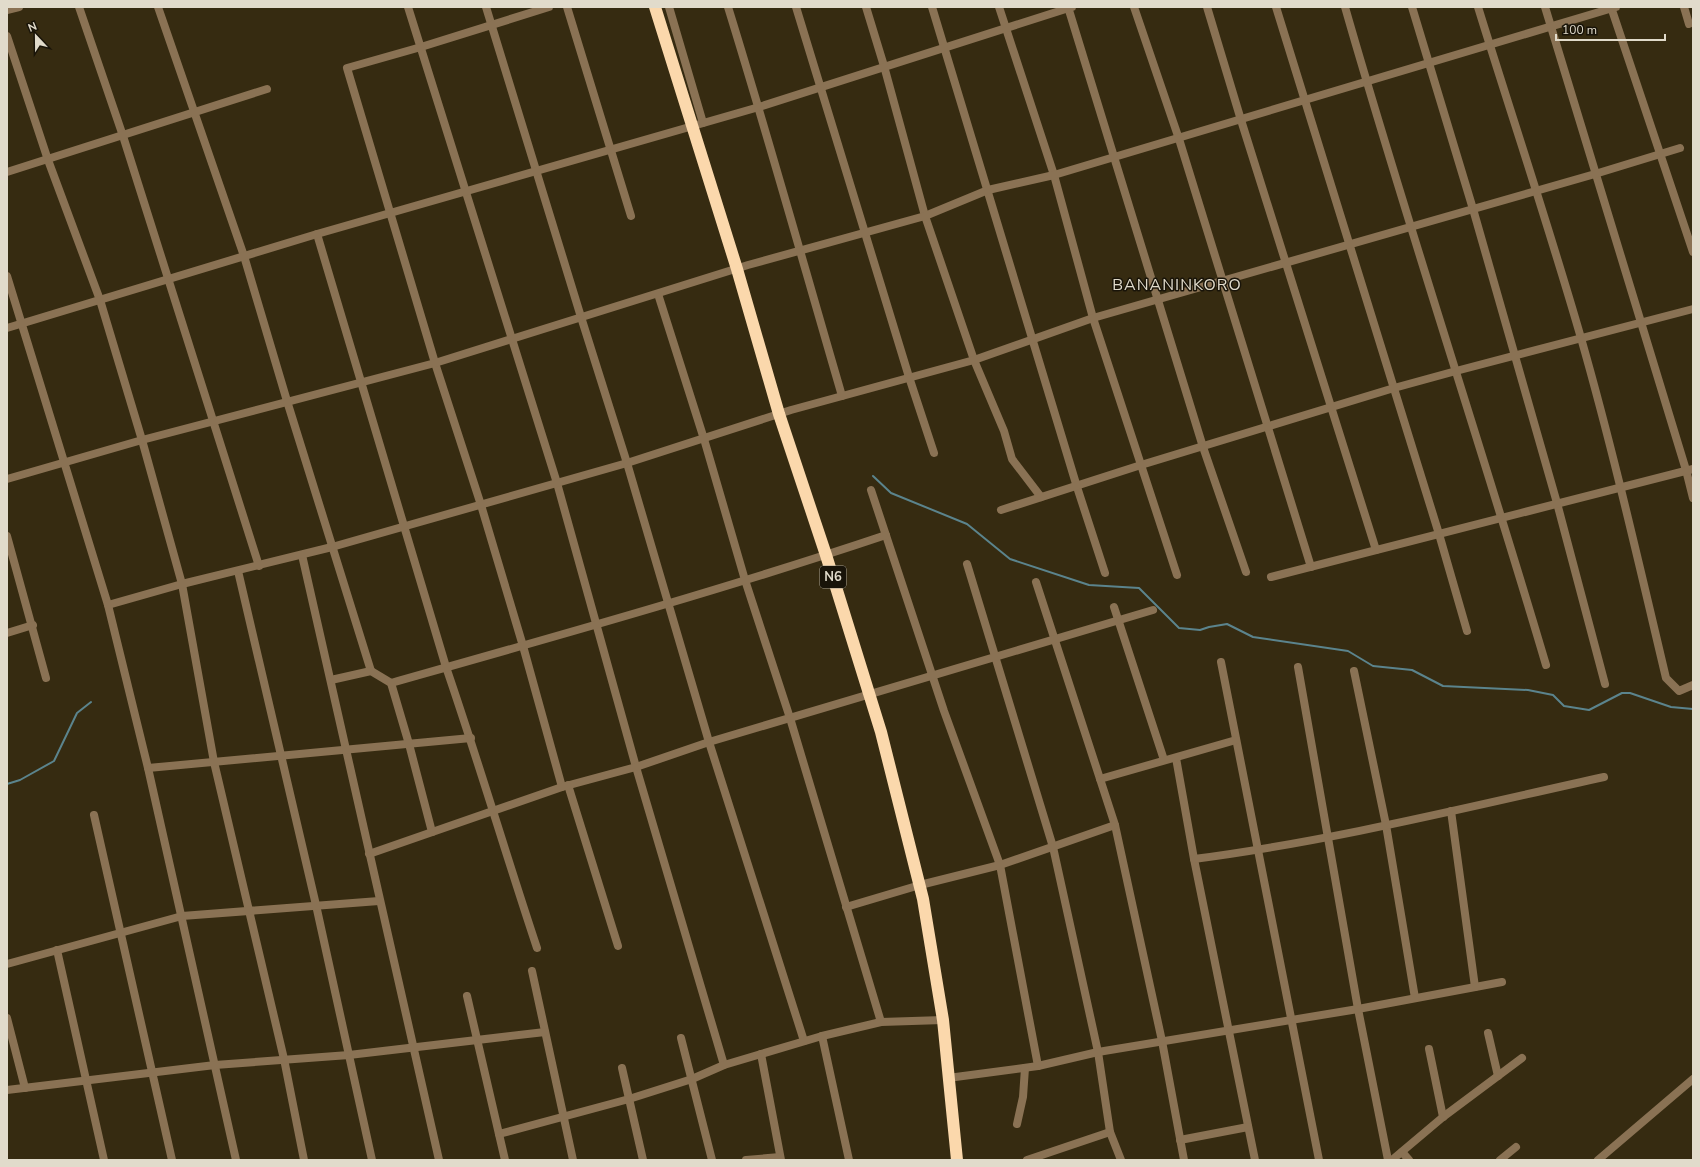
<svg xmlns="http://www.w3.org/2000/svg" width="1700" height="1167" font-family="'Nunito Sans',sans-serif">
<rect width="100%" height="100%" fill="#362b11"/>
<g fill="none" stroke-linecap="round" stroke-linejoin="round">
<g stroke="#5b848d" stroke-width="2">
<path d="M873 476 891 493 967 524 1010 559 1089 585 1139 588 1179 628 1200 630 1209 627 1227 624 1253 637 1348 651 1373 666 1412 670 1443 686 1528 690 1553 695 1564 706 1589 710 1622 693H1630L1671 707 1693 709"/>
<path d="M7 784 20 780 54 761 77 713 91 702"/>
</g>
<g stroke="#8a7254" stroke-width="8">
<path d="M79 7 123 136 259 566"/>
<path d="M158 7 244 256 287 401 371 671"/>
<path d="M408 7 557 483 636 767 724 1065"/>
<path d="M486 7 581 317 627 463 709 742 804 1041"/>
<path d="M549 7 421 47 347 68 435 363 481 505 523 646 562 787"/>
<path d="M567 7 631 216"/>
<path d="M669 7 703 123"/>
<path d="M728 7C768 136 804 266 842 396"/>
<path d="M796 7 909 377 934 453"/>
<path d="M866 7 884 66 925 216 974 360 1004 431 1012 459 1041 497"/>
<path d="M932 7 1077 487 1105 573"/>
<path d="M999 7 1054 175 1093 318 1177 575"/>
<path d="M1068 7 1203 447 1246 572"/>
<path d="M1134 7 1179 139 1311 567"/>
<path d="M1207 7 1241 120 1376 550"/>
<path d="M1276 7 1439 534 1467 631"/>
<path d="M1345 7C1408 227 1481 445 1546 665"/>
<path d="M1412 7 1473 209 1557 503 1605 684"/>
<path d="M1478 7C1512 117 1549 227 1581 338 1613 450 1639 564 1666 678L1679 691 1693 685"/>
<path d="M1545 7 1686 470 1693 498"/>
<path d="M1611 7 1693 252"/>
<path d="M1684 7 1689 24"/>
<path d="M7 10 19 7"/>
<path d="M7 36 48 160 100 300 142 440 182 584 214 762 284 1059 304 1160"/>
<path d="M7 172 267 89"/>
<path d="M317 234 446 667C478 760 506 855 537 948"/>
<path d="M7 276 108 605 148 768 236 1160"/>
<path d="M658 294 704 439 745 580 790 718 881 1022"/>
<path d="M7 328 317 234 759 107 1072 7"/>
<path d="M7 479 142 440 435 363 748 265 925 216 988 190 1054 175 1616 7"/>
<path d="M871 490 944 711 1000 865 1038 1066"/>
<path d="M1001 510 1141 465 1394 388 1456 371 1693 309"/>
<path d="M7 536 46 678"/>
<path d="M302 555C349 756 392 958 439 1160"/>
<path d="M967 564 1053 847 1098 1052 1110 1132 1121 1160"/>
<path d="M238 571 316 905 372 1160"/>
<path d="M1271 577 1693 469"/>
<path d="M1036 582 1115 825 1162 1041 1184 1160"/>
<path d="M108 605 182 584 332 547 627 463 791 410 974 360 1093 318 1595 174 1680 148"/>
<path d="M1114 607 1164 760"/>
<path d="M7 633 33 625"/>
<path d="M1221 662 1319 1160"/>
<path d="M1298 667 1358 1009 1388 1160"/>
<path d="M1354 671 1386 825 1415 998"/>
<path d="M331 680 371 671 391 683 409 744 432 832"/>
<path d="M391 683C557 636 722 590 886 535"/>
<path d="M1176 758 1194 859 1255 1160"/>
<path d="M148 768 471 738"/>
<path d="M1100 779 1236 740"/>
<path d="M568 785 618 946"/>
<path d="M1451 811 1475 987"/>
<path d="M94 815 172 1160"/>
<path d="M369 854 562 787 636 767 709 742 1153 610"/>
<path d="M1194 859C1332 841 1468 807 1604 777"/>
<path d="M846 907 920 885 1000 865 1115 825"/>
<path d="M57 950 104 1160"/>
<path d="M7 964 182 916 379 901"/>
<path d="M532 971 573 1160"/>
<path d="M467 996 505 1160"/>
<path d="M7 1018 25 1088"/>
<path d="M1488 1033 1498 1076"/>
<path d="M822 1036 849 1160"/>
<path d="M681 1038 712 1160"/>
<path d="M1429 1049 1443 1117"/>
<path d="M761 1054 781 1160"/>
<path d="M622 1068 643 1160"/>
<path d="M948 1078 1038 1066 1098 1052 1358 1009 1502 982"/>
<path d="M7 1090 215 1065 349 1055 545 1032"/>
<path d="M1017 1124 1023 1097 1025 1068"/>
<path d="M499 1134 629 1099 692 1079 724 1065 822 1036 881 1022 943 1020"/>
<path d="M1180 1140 1248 1127"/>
<path d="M1402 1152 1409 1160"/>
<path d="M746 1160 780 1157"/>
<path d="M1027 1160 1110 1132"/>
<path d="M1392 1160 1443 1117 1522 1058"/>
<path d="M1500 1160 1516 1147"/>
<path d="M1598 1160 1693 1079"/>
</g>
<path stroke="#fbd8ac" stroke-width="12" d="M655 7 737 269 779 414 826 555 881 732 923 899 943 1020 957 1160"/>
</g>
<g text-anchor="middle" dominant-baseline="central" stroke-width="3" stroke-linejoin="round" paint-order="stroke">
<rect fill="#191409" stroke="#a59f91" stroke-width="1" x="820" y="566" width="26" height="22" rx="3"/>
<g font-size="13" font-weight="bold" fill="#e1dbcb">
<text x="833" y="577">N6</text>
</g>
<g font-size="16" letter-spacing="1" fill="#e1dbcb" stroke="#191409">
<text x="1177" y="285">BANANINKORO</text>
</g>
</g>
<rect width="1700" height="1167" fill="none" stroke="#e1dbcb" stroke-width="16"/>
<g transform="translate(36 36) rotate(338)" stroke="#191409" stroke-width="3" paint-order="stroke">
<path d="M0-3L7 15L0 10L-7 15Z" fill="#e1dbcb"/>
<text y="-6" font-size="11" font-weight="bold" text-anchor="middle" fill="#e1dbcb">N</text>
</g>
<path d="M1556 34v6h109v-6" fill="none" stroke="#e1dbcb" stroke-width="2"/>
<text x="1562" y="34" font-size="12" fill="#e1dbcb" stroke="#191409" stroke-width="3" paint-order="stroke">100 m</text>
</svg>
